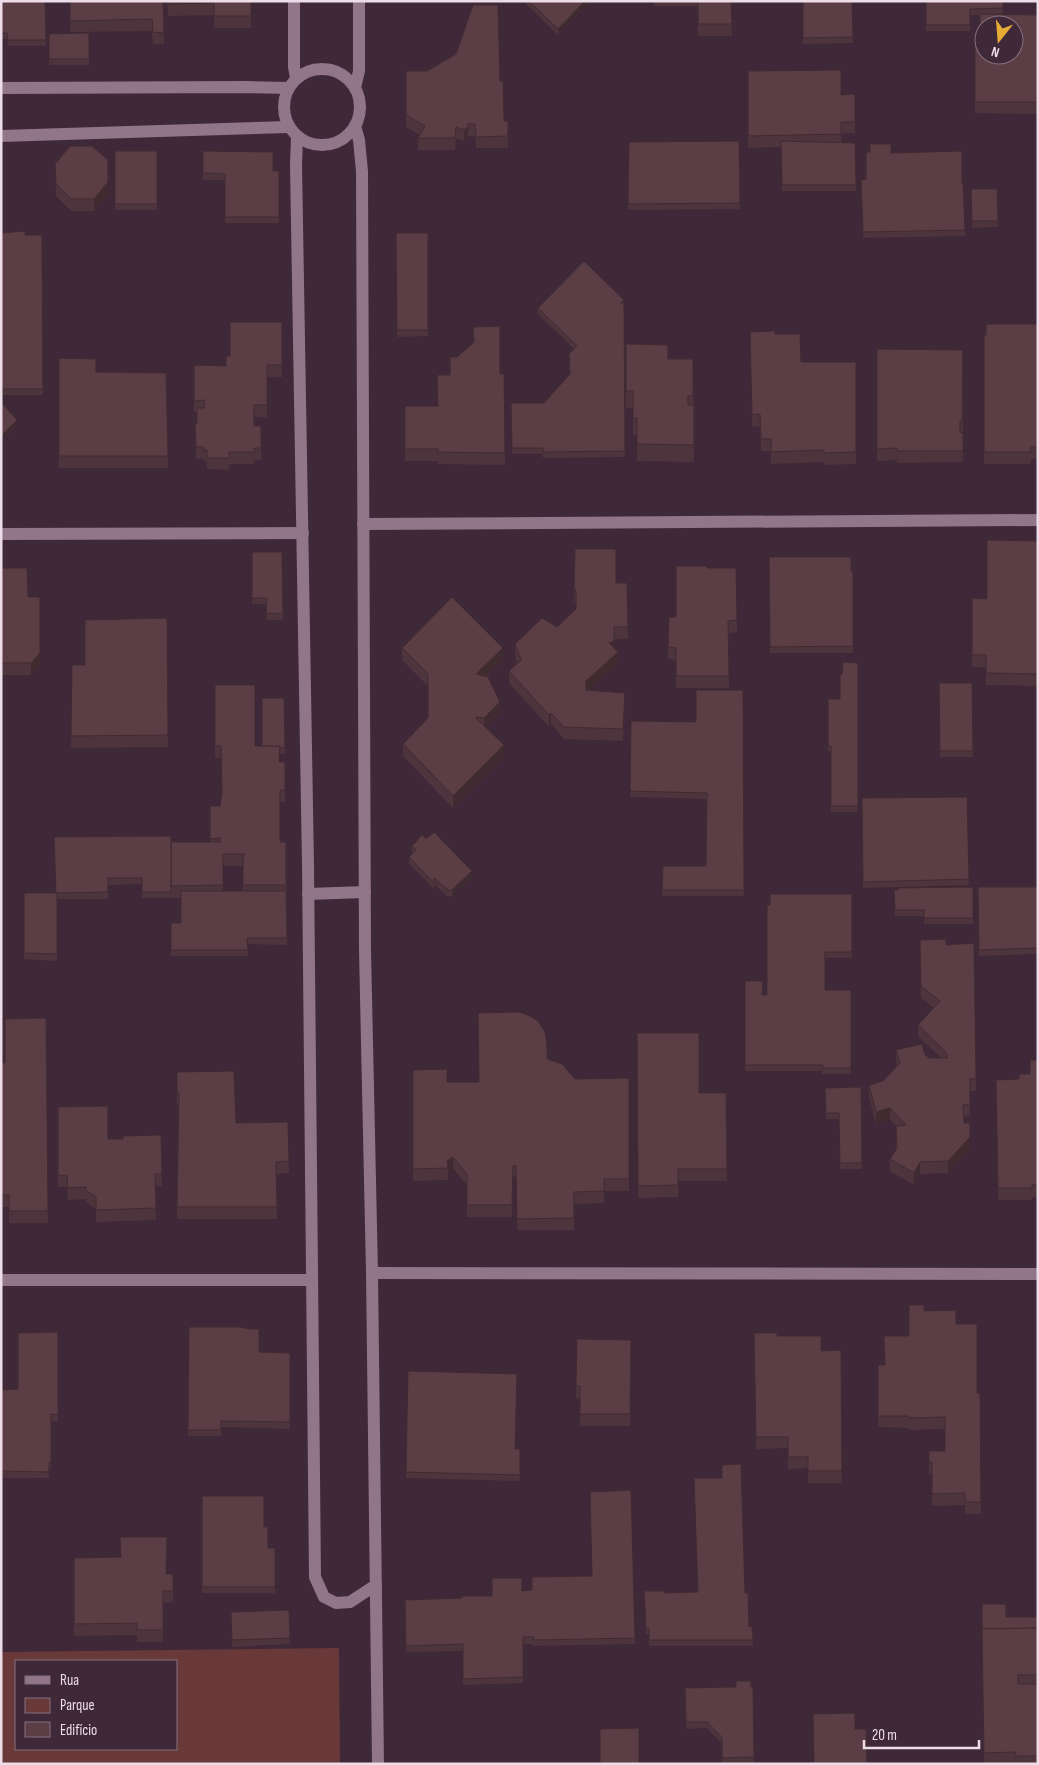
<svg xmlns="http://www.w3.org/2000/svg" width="1039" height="1765" font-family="'Sofia Sans Condensed',sans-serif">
<rect width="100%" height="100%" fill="#3f2838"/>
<path fill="#693839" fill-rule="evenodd" d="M339 1648 340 1764H1V1652ZM16 1661H176V1749H16Z"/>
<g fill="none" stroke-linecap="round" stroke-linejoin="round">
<g stroke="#917588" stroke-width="12">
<path d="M294 1V67L296 78"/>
<circle cx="322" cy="107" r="38"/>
<path d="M1 88 246 87 288 88"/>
<path d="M355 88 359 71V1"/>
<path d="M355 126 359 140 362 171 365 950 372 1273 378 1764"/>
<path d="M1 136 289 127"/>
<path d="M297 137 296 165 308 865 315 1577 324 1597 336 1603 350 1602 376 1585"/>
<path d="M363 524 1038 520"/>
<path d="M1 534 303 533"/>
<path d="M308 894 365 892"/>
<path d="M372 1273 1038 1274"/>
<path d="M1 1280H312"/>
</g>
</g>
<g fill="#4e343c" fill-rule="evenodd">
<path d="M1 1H45L46 46H8L7 39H1Z"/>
<path d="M70 1H163L164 44H153L152 31 70 32Z"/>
<path d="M167 1H251V28H214V15L168 16Z"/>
<path d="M523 1H591L558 35Z"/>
<path d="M654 1H731L732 36H698V6H654Z"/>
<path d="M803 1H852L853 43 803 44Z"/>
<path d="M926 1H1003V14L1038 15V114L975 113V40H980V15H970V31H926Z"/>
<path d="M89 33V65H49V34Z"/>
<path d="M406 71 500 81 504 121H508V148H476L475 136H468V139L464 141 456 138 455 150H418V138L420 135 406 127Z"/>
<path d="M748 71 841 95 855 94V133L841 134V142L855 143 856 191H782V147L748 148Z"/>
<path d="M739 141 740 209 628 210 629 142Z"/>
<rect x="115" y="151" width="42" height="59"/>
<path d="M203 151 273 171H279V223H225V180H203Z"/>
<path d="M891 153 962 183H963L965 236 863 238 861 186Z"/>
<path d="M55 164 108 194 94 211H71L56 196Z"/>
<path d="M971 189H997L998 227 972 228Z"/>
<path d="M1 233 25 235H42L43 395H2L3 404 17 426 1 442Z"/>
<path d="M396 233H428V336L397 337Z"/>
<path d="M624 303 625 457 543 458V454H512L511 403H544L570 375 569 354 574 349 538 314V308Z"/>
<path d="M282 322V377H267V417H254V426H261V460H254V463L253 464H229V470L207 469V462L204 461V459H196L195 423H197V412H194V365L226 366 230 356Z"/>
<path d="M1038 324V459H1031V464H984V335Z"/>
<path d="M775 334 801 362H856V464L824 465V462L771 464V451H761L760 426 752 427 750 343Z"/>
<path d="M626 344 668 359H693L694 462 637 461V435H633V408H626Z"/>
<path d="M877 349 963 350V462L897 463V460L877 461Z"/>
<path d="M59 358 96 372 166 373 168 468H59Z"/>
<path d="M500 374H504L505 465 438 464V461H405V406H438Z"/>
<path d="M1038 541V686L986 685V667H972V598L987 599Z"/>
<path d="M575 549 616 583H627L628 639H614V648L618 664 589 690 625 704 623 741 564 739 551 724 549 727 509 683V671L517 663 515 655V644L557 627 576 609V602H574Z"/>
<path d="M252 552H282L283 620H266L267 604H252Z"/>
<path d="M769 557 853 571V653H770Z"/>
<path d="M1 568 28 597 40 665 31 675H1Z"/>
<path d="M707 568H736L737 632 729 633V688H676V660L668 659V647L676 617Z"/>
<path d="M167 618 168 747 71 748 72 665H85Z"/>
<path d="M402 648 503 660 486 677 500 714 486 727 504 757 453 808 403 756V744L428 718V686L402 660Z"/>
<path d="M858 663V812H831V752L828 751V699H840L842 675Z"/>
<path d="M939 683H972L973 757H940Z"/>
<path d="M215 685 255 746H262L284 698 285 754H280L279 762H285V802H280V842H286L287 945 247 944 248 956H171V923H181V898H142V884L108 885V899H57V961L24 959V893H56L54 837 171 883 210 842V806H220L222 796 221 758H215ZM223 866H243V891H223Z"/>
<path d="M743 690 744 896H662L663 866H706L707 799 630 797 631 721 696 722Z"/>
<path d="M967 797 969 885 863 888 862 798Z"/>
<path d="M426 839 472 877 452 896 448 897 434 884V889L409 863V857L413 853 412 852V846Z"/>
<path d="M973 887V924H924V916H895L894 890Z"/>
<path d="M978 887H1038V954L979 956Z"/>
<path d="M852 894V958H825V990H851V1074H822V1071H745V981L762 995H767L770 905Z"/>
<path d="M974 943 976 1091H970V1116L964 1117V1123L970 1149 948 1173 920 1174 914 1185 890 1171V1159L896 1149V1126L890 1120 876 1124 869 1097V1085L883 1081 897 1066 896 1062V1050L930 1058H941L918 1036V1025L934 1008 921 998 920 952 946 945Z"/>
<path d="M46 1018 48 1223H9V1207H1V1063H5Z"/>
<path d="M637 1033 699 1093H726L727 1181H678V1197L638 1198Z"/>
<path d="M547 1059 575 1079 629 1078V1191H604V1203L574 1204V1230H517L516 1177H513L512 1217H467V1185L453 1169 448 1172V1180L413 1181V1070L447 1082H479Z"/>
<path d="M1038 1060V1197H1032V1200H998L996 1080 1019 1079 1030 1074Z"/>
<path d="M177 1072 236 1123 288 1122 289 1173 276 1174 277 1219H177L178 1105H177Z"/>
<path d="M861 1087 862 1169H840L839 1119H826L825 1088Z"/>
<path d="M58 1107 108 1139H123L161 1135 162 1186H155L156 1220 96 1222V1209L86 1202V1199L68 1200 67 1187H58Z"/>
<path d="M924 1311 956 1324 977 1393H980L981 1514H965V1505L932 1506V1474L929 1473V1451H945V1429L909 1430V1428L878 1427V1365H884L909 1336Z"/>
<path d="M189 1327 259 1352 290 1353V1429L221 1427V1436H188Z"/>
<path d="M58 1332V1421H51V1469H49V1478H1V1390L18 1389Z"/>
<path d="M754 1333 777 1336 821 1351 841 1350 842 1483H808V1468L788 1469V1448L756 1449Z"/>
<path d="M577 1339 631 1340 630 1426H580V1398H576Z"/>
<path d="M408 1371 515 1449H520V1481L406 1478Z"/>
<path d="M631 1490 635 1644 533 1646V1644H523V1683L463 1685V1651L406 1652 405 1600 462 1598 492 1596 522 1591 532 1590 592 1576Z"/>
<path d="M202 1496 264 1527 268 1548H275V1593H202Z"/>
<path d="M74 1558 167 1574H173V1602L163 1603V1642H137V1635L74 1636Z"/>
<path d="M644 1591 665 1593H745L749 1627 752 1626 753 1646H649V1634H646Z"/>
<path d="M289 1610 290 1644 232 1647 231 1612Z"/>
<path d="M1006 1617H1038V1764H984L982 1641Z"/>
<path d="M736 1687H753L754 1764H722V1744L707 1728 686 1729 685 1688Z"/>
</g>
<g fill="#402b31">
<path d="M585 1H591L558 35V29Z"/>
<path d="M468 124V139L464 141V130Z"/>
<path d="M108 182V194L94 211V199Z"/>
<path d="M17 420V426L1 442V436Z"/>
<path d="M614 627V652L609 643Z"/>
<path d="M503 648V660L476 686V674Z"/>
<path d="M618 652V664L586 693V681Z"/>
<path d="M40 653V665L31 675V663Z"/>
<path d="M500 702V714L484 730V718Z"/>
<path d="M551 713V724L549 727V715Z"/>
<path d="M504 745V757L453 808V796Z"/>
<path d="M472 871V877L452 896V890Z"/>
<path d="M890 1108V1120L876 1124V1112Z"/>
<path d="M970 1137V1149L948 1173V1161Z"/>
<path d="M453 1157V1169L448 1172 447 1161Z"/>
<path d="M920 1162V1174L914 1185V1173Z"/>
</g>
<g fill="#5b3d46" stroke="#402b31" fill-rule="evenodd">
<path d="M1 1H45L46 40H8L7 33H1Z"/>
<path d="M70 1H163L164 33 153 32 152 19 70 21Z"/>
<path d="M168 1H251V16H214V3L168 4Z"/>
<path d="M529 1H585L558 29Z"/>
<path d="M698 1H731L732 24H698Z"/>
<path d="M803 1H852L853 37 803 38Z"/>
<path d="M926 1H1003V8L970 9V25H926Z"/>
<path d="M473 5H498L500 81H503L504 121H508V136L476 137 475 124H468V127L464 130 456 127 455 138H418L425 126 406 115V71H427L456 54Z"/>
<path d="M980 14 1038 15V102H975V40H980ZM984 25H1014V55H984Z"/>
<path d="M89 33V59H49V34Z"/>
<path d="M841 70V95L855 94V122H841V134L748 136V71Z"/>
<path d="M739 141 740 203 628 204 629 142Z"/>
<path d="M781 141 855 143 856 185H782Z"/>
<path d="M870 144H891V153L962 151V183H963L965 230 863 232 861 180 866 179V152H870Z"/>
<path d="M70 146H92L108 160V182L94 199H71L56 184 55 164Z"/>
<rect x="115" y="151" width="42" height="53"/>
<path d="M203 151 273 152V171H279V217H225V174L203 173Z"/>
<path d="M971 189H997L998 221H972Z"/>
<path d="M25 231V235H42L43 389H2L3 404 17 420 1 436V233Z"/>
<path d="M396 233H428V330H397Z"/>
<path d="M584 261 624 300 621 303H624L625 451 543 452V448H512L511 403H544L570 374 569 354 577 346 538 308Z"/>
<path d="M230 322H282V365H267V405H254V426H261V448H254V452H229V458H207V450H204V447H196L195 423H197V408H204L205 400 194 401V365L226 366V356H230Z"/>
<path d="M986 324H1038V447H1031V452H984V335H986Z"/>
<path d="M500 326V374H504L505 453 438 452V449H405V406H438L437 375H450V357H457L474 342 473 327Z"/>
<path d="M775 331V334H800L801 362H856V452L824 453V450L771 452V439H761L760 414 752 415 750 332Z"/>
<path d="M626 344 668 345V359H693V395L688 396V405H694V445L637 444V418H633V391H626Z"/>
<path d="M877 349 963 350 962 421H960V432L963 433V451H897V448L877 449Z"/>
<path d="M59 358 96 359V372L166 373 168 456H59Z"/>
<path d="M987 540 1038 541V674L986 673V655H972V598L987 599Z"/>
<path d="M575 549H616V583H627L628 627H614V641L609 643 618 652 586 681V690L625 693 623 729 564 727 551 713 549 715 509 671 521 660 515 644 542 618 557 627 576 609V590H574Z"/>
<path d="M252 552H282L283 614 266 613 267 598H252Z"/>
<path d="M769 557H851V571H853V646L770 647Z"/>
<path d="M676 566H707V568H736L737 620 728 621 729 676H676V648L668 647 669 617H676Z"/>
<path d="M1 568H27L28 597H40V653L31 663H1Z"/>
<path d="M452 597 503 648 476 674 488 677 500 702 484 718 475 717 504 745 453 796 403 744 428 718V674L402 648Z"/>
<path d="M167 618 168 735 71 736 72 665H85V620Z"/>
<path d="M843 662 858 663V806H831V746L828 745V699H840V675H842Z"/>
<path d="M939 683H972L973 751H940Z"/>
<path d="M215 685H255V746H280L279 762H285V790H280V842H286V885H243V857L244 856 245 854H223V885L171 886V842H220V838L210 839V806H220L222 794 221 746H215Z"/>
<path d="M696 690H743L744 890H662L663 866H706L707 793 630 791 631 721 696 722Z"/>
<path d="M262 698H284L285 747 280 748V746H262Z"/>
<path d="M967 797 969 879 863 882 862 798Z"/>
<path d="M434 832 472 871 452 890H448L434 878V883L409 857 416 850 412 846 422 835 426 839Z"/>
<path d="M171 836V892H142V878H108V892L56 893 54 837Z"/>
<path d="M973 887V918H924V910H895L894 890H898V888Z"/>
<path d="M978 887H1038V948L979 950Z"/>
<path d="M181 891H286L287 938H247L248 950H171V923H181Z"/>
<path d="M24 893H57V954L24 953Z"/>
<path d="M770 894H852V952H825V990H851V1068H822L823 1065H745V981H763L762 995H767V905H770Z"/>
<path d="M946 939V945L974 943 976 1079H970V1104L963 1105 964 1123H970V1137L948 1161 920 1162 914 1173 890 1159 897 1148 896 1126 906 1125 890 1108 876 1112 869 1085 883 1081 900 1063 896 1050 922 1044 925 1055 930 1058H948L946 1052 918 1025 940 1001 921 986 920 940Z"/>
<path d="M519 1012 530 1016 538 1021 545 1032 547 1043V1059L562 1064 575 1079 629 1078V1179H604V1191L574 1192V1218L517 1219 516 1165 513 1166 512 1205H467V1174L453 1157 447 1161 448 1168 413 1169V1070L447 1069V1082H479L478 1013Z"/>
<path d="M46 1018 48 1211H9V1195H1V1063H5V1019Z"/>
<path d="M637 1033H699V1093H726L727 1169H678V1185L638 1186Z"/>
<path d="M1030 1060H1038V1185H1032V1188H998L996 1080 1019 1079V1074H1030Z"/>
<path d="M234 1071 236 1123 288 1122 289 1161 276 1162 277 1207H177L179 1093H177V1072Z"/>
<path d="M861 1087 862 1163H840L839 1113H826L825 1088Z"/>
<path d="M108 1106V1139H123V1136L161 1135 162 1174H155L156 1208 96 1210V1197L86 1190V1187L68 1188 67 1176 58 1175V1107Z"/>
<path d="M909 1305H924V1311L956 1310V1324H977V1393H980L981 1502H965V1493L932 1494V1462H929V1451H945V1417L909 1418V1416H878V1365H885L884 1336H909Z"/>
<path d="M189 1327H241L249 1329H259V1352L290 1353V1422L221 1421V1430H188Z"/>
<path d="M58 1332V1415L51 1414V1463H49V1472L1 1471V1390L18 1389V1333Z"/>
<path d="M754 1333H777V1336H821V1351L841 1350 842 1471H808V1457H788V1437H756Z"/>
<path d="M577 1339 631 1340 630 1414H580V1386H576Z"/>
<path d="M408 1371 517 1374 515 1449H520V1475L406 1472Z"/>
<path d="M741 1464 745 1593H748L749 1627 752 1626 753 1640H649V1628H646L644 1591H665V1593L698 1592 694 1478H722V1465Z"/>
<path d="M631 1490 635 1638 533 1640 534 1637H523V1677L463 1679V1644L406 1646 405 1600 462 1598V1596H492V1578H522V1591L532 1590V1577L592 1576 590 1492Z"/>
<path d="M202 1496H264V1527H268V1548H275V1587H202Z"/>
<path d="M120 1537H167L166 1574H173V1591H163V1630H137V1623L74 1624V1558L121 1557Z"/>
<path d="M982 1604H1006V1617H1038V1628L982 1629Z"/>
<path d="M289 1610 290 1638 232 1640 231 1612Z"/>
<path d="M1038 1628V1675H1018V1684H1038V1756H1016L1015 1752 984 1753 982 1629Z"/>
<path d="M736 1681H751V1687H753L754 1757 722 1758V1737L707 1722H686L685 1688 736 1687Z"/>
<path d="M855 1713V1729H866L867 1764H814L813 1714Z"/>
<path d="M639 1728V1764H600V1729Z"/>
</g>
<rect width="1039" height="1765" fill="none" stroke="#eddde8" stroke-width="5"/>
<rect x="15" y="1660" width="162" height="90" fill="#3f2838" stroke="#85707e"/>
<rect x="25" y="1676" width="25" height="8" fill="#917588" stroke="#85707e"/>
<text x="60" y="1685" font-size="15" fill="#eddde8">Rua</text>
<rect x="25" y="1698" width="25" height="15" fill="#693839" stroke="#85707e"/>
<text x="60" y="1710" font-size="15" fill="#eddde8">Parque</text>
<rect x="25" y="1722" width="25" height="15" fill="#5b3d46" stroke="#85707e"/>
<text x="60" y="1735" font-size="15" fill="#eddde8">Edifício</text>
<g transform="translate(999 40) rotate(197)"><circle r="24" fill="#3f2838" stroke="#85707e"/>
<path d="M0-4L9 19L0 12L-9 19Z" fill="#e6ac36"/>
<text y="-8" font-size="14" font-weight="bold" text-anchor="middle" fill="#eddde8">N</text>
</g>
<path d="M864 1740v8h115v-8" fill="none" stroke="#eddde8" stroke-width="2.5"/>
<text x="872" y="1740" font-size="15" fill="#eddde8" stroke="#3f2838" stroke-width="4" paint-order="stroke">20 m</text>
</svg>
